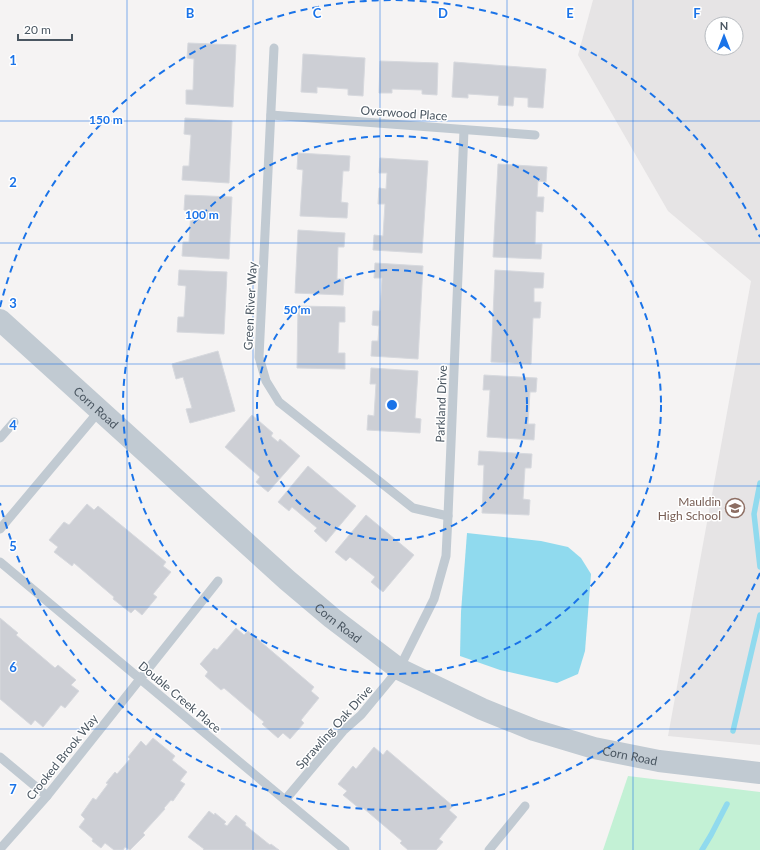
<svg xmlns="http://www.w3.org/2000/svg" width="760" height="850" font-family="Lato,sans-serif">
<rect width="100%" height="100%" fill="#f5f3f3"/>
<path fill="#e6e4e5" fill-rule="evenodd" d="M593 0H760V745L668 736 751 281 668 211 578 55ZM712 24H736V48H712Z"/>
<path fill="#c3f1d5" d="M628 776 760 792V850H603Z"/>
<path fill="#90daee" d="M467 533 541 541 568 547 581 558 591 574 585 651 578 674 557 683 500 670 460 656 461 612Z"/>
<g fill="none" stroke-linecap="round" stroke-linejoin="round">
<g stroke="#90daee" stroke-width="5.5">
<path d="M760 483 754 514 760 567"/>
<path d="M733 731 760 615"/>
<path d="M702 850 711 835 727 804"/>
</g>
</g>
<g fill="#cdcfd5" stroke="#d7d9de">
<path d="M188 43 236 45 233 107 186 104V90H193L194 59 187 58Z"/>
<path d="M303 54 365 58 363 96 348 95V89L317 87V93L301 92Z"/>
<path d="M380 61 438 63 437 95 422 94V90L392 89V93H379Z"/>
<path d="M454 62 546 69 543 108 528 107V98L514 97 513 106 498 105 499 96 468 94V98L452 97Z"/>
<path d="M185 118 232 121 229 183 182 180 183 166H189L191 135 184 134Z"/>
<path d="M298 153 350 156 349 171H343L341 202 348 203 347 218 300 216 303 170 297 169Z"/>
<path d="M380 158 428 161 422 253 373 250 374 235 383 236 385 204H378L379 188 386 189 387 173H379Z"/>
<path d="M498 164 547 167 546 182 538 181 537 197H544L543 212 536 211 535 244H542L541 259 493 257Z"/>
<path d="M185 195 232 197 229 259 182 256 183 242H189L191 211 184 210Z"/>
<path d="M298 230 345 233 344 247H338L337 279H344L343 295 295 293Z"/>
<path d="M375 263 423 266 418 359 371 356 372 341H378L379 326 372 325 373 311H380L382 278H374Z"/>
<path d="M179 270 227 272 224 334 177 332 178 317H184L186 286 178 285Z"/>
<path d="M495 270 544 273 543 288H534V302H541L540 318H533L531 364 491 362Z"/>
<path d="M298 306 345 307V322H339L338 353H345V369L297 368Z"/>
<path d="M218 351 235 411 190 423 186 409 192 408 183 377 176 379 172 364Z"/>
<path d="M371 368 418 371 415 418 421 419 420 433 367 430 368 415 374 416 376 384H370Z"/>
<path d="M484 375 537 378 536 392H530L528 424H535L534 440 487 437 490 390H483Z"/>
<path d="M252 415 273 433 271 436 278 442 280 439 300 456 268 492 256 482 260 477 225 447Z"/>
<path d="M479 451 532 454 531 468H525L523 499 530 500 529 515 482 513 484 465H478Z"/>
<path d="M308 466 356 506 326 542 314 531 317 528 292 507 289 511 278 502Z"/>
<path d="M87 504 94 510 98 506 166 562 163 566 171 572 153 594 157 597 142 615 135 609 131 613 113 599 114 597 74 563 72 566 54 552 58 547 49 540 64 522 69 525Z"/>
<path d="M366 515 414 555 383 592 371 582 375 577 350 557 346 561 335 552Z"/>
<path d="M0 618 18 633 16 635 55 668 58 665 76 680 71 685 79 691 65 708 61 705 43 727 35 720 31 725 0 699Z"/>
<path d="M236 628 244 635 248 631 314 687 311 691 319 698 301 720 304 723 290 739 283 733 278 738 262 724 264 722 224 688 221 690 205 676 208 672 200 664 214 648 217 650Z"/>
<path d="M153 738 175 756 172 760 187 772 180 781 185 784 173 801 171 800 164 808 165 809 143 833 145 835 130 850 125 847 123 850H114L105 843 101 848 92 841 93 839 79 827 85 819 81 815 93 798 96 800 108 784 106 783 115 772 117 774 130 759 128 757 141 741 146 746Z"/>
<path d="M374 747 383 755 387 750 453 806 449 810 457 817 439 839 443 842 436 850H408L400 843 402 841 362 807 360 809 343 795 347 791 338 784 353 766 356 769Z"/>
<path d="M209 811 214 815 215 813 226 822 224 824 227 826 236 815 246 823 245 825 270 845 271 844 279 850H203L204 849 188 837Z"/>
</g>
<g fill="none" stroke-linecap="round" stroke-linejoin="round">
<g stroke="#c1cad2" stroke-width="9">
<path d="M274 48 259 357 266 381 279 402 413 508 448 516"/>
<path d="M271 115 535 135"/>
<path d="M0 438 14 422"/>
<path d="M0 529 100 410"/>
<path d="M0 562 345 850"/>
<path d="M0 757 47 796"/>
<path d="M285 800 343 731 361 715 399 669 434 599 446 556 448 516 464 130"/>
<path d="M0 849 47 796 218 581"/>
<path d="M489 850 525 806"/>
</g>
<path stroke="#c1cad2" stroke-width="22" id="s1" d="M0 320 287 580 332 618 399 669 482 709 534 730 594 748 659 761 760 773"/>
</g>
<path fill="none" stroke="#1a73e8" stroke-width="1" stroke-opacity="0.55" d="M127 0V850M253 0V850M380 0V850M507 0V850M633 0V850M0 121H760M0 243H760M0 364H760M0 486H760M0 607H760M0 729H760"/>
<g fill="none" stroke="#1a73e8" stroke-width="2" stroke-dasharray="7 5">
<circle cx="392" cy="405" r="135"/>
<circle cx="392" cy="405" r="269"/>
<path d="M760 573A404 404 0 0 1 0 503M0 307A404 404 0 0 1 760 237"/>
</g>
<defs>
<symbol id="school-ring" viewBox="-11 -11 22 22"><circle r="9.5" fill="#fff" stroke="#8d6e63" stroke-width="1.5"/><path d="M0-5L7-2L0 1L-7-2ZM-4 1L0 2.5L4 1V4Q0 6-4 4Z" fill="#8d6e63"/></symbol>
</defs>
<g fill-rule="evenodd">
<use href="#school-ring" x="724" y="497" width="22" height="22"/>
</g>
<g text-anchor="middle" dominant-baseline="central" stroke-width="3" stroke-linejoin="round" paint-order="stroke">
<g font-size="12" fill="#4a5661" stroke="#fff">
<text transform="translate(404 113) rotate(4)">Overwood Place</text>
<text transform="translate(250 306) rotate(-87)">Green River Way</text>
<text transform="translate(441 404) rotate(-88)">Parkland Drive</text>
<text stroke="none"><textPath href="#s1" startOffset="130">Corn Road</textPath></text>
<text stroke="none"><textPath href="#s1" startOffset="454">Corn Road</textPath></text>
<text transform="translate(180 697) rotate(40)">Double Creek Place</text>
<text transform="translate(334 727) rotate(-48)">Sprawling Oak Drive</text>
<text stroke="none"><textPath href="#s1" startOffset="778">Corn Road</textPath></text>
<text transform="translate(62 757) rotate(-51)">Crooked Brook Way</text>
</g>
<g font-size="12" fill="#785e54" stroke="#fff" text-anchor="end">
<text x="721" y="501">Mauldin<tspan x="721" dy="14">High School</tspan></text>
</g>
</g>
<g font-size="13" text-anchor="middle" font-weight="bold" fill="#1a73e8" stroke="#fff" stroke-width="3" stroke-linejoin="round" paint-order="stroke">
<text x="190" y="18">B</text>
<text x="317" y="18">C</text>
<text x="443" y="18">D</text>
<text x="570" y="18">E</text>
<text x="697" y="18">F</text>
<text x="13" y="65">1</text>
<text x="13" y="187">2</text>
<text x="13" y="308">3</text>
<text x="13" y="430">4</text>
<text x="13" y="551">5</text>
<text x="13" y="672">6</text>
<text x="13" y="794">7</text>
</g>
<circle cx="392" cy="405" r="6" fill="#1a73e8" stroke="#fff" stroke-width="2"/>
<g font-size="12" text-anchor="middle" font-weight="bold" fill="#1a73e8" stroke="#fff" stroke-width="3" stroke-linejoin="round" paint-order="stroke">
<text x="106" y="124">150 m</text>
<text x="202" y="219">100 m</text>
<text x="297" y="314">50 m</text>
</g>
<g transform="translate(724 36)"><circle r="19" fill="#ffffff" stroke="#b7bbc0"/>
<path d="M0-3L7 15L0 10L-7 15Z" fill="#1a73e8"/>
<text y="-6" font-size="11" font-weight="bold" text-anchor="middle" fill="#4a5661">N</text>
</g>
<path d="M18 34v6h54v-6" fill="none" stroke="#4a5661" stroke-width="2"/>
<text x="24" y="34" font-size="12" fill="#4a5661" stroke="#ffffff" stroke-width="3" paint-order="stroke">20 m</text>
</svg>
